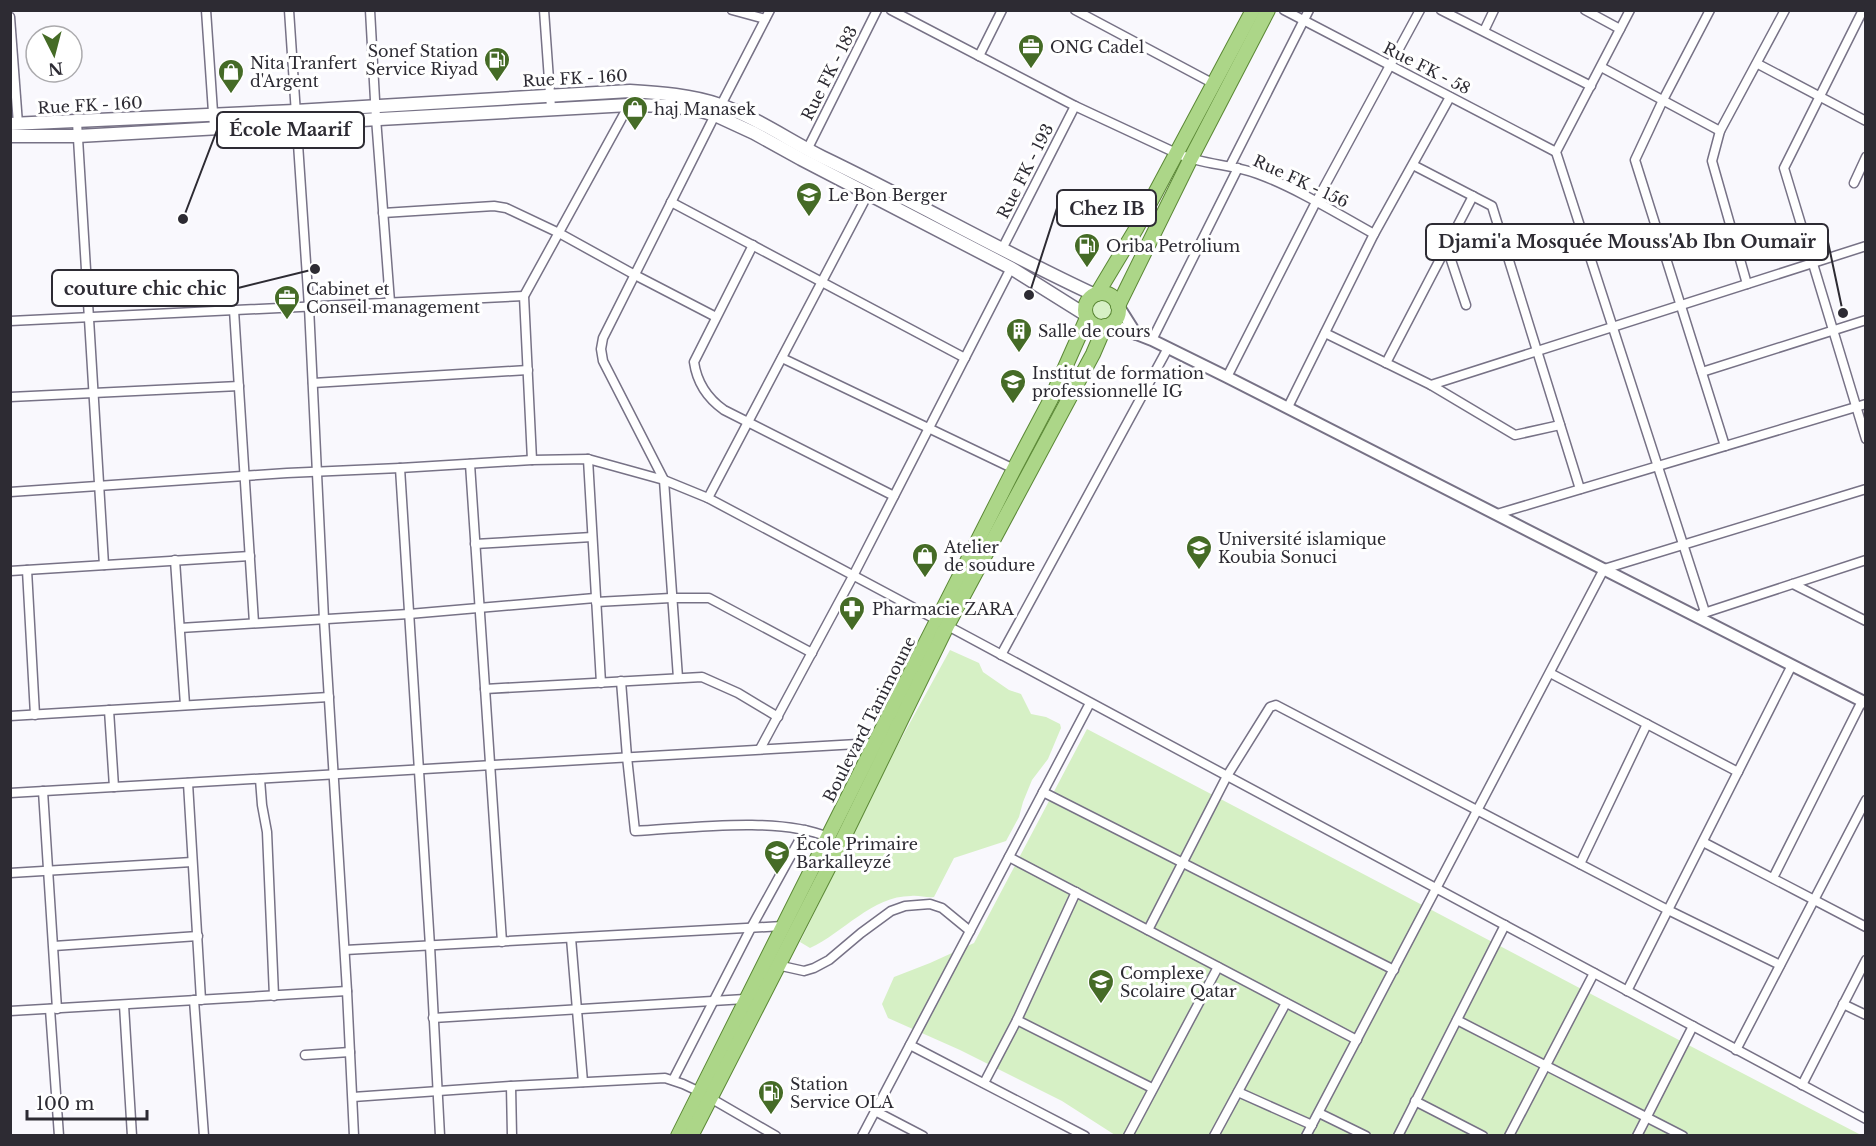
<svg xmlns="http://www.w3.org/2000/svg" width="1876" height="1146" font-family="'Libre Baskerville',serif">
<rect width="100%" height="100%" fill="#f9f8fd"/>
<g fill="#d6f0c5">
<circle cx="1103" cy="310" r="12"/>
<path d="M950 650 979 663 983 672 1009 690 1021 694 1031 714 1046 717 1060 724 1061 728 1048 759 1032 780 1023 802 1019 817 1006 841 954 858 934 897C926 898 919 895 911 896 872 896 843 933 810 948L800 942 890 759Z"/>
<path d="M1087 729C1345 864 1603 1001 1861 1135H1115L1062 1101 960 1050 888 1018 882 1004 894 977 930 963 974 943Z"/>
</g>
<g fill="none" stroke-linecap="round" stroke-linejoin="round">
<defs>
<g id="minor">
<path d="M206 10 214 127"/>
<path d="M289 10 309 307 324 619 347 991 354 1136"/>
<path d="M370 10 376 118 390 302"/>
<path d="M544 10 551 108"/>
<path d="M732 10 765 19"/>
<path d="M891 10 1075 106 1176 153C1202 165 1231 164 1258 174 1296 188 1338 214 1374 234"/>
<path d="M1075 10 1214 84"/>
<path d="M1284 10 1556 152"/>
<path d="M1441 10 1591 86"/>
<path d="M1585 10 1620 29"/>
<path d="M1630 10 1556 152 1705 612"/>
<path d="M1710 10 1663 100 1635 160 1725 446"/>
<path d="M1863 10 1784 168 1866 439"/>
<path d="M10 17 18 124"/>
<path d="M1484 31 1494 10"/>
<path d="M979 56 1002 10"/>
<path d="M1758 64 1866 121"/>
<path d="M1601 67 1720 131"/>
<path d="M721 105 770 10"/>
<path d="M77 122 104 565"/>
<path d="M807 150 877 10"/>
<path d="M1413 165 1492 206 1580 489"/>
<path d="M1230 166 1309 10"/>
<path d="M1854 183 1866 157"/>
<path d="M671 202 965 358"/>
<path d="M383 213 494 206 506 208 559 233 635 275 716 317"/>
<path d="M753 245 694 362C697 383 707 398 724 410L894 496"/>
<path d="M1446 245 1466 305"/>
<path d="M1002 249 1075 106"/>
<path d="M1747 284 1712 161 1720 131 1785 10"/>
<path d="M234 310 254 623"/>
<path d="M10 321 524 296"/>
<path d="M1325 333 1431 385 1515 435 1560 425"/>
<path d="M1152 340 1238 168"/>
<path d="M782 358 1014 469"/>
<path d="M1386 363 1473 196"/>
<path d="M1702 372 1866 320"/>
<path d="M1227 377 1316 202 1420 10"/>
<path d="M313 383 528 370"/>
<path d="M1431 385 1866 246"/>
<path d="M10 397 239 386"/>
<path d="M1288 407 1374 234 1450 97"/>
<path d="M588 459 601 683"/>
<path d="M532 460 524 296 629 105"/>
<path d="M470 464 502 942"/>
<path d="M400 468 430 946 440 1136"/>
<path d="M10 492 287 473 400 468 532 460 588 459 664 480 708 498 933 618 1866 1119"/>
<path d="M708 498 868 194"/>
<path d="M1497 514 1866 404"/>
<path d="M475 544 592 537"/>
<path d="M175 560 185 705"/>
<path d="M27 570 35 715"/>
<path d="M10 571 250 556"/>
<path d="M1793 584 1866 621"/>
<path d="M596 602 671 598H709L812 653"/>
<path d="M1701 614 1866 560"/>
<path d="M180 628 409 614 595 598"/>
<path d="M1001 655 1168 348"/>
<path d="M1550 673 1738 772"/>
<path d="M678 678 664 480 603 361 601 349 603 338 715 115"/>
<path d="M621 681 627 757 635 831C690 828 778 816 828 837"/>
<path d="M485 689 702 677 738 693 778 717"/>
<path d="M109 710 114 787"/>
<path d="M10 716 329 697"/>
<path d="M760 749 853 576 1011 268"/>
<path d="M260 779 262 805 267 832 274 996"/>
<path d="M188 783 201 1000"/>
<path d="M43 791 57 1009"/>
<path d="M1043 792 1394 970"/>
<path d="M10 793 875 743"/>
<path d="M1703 842 1866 927"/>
<path d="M1009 857 1357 1040"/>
<path d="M1580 864 1647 724"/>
<path d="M10 873 192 862"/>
<path d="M1773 878 1862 701"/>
<path d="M1148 930 1227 776 1270 707 1276 705 1668 910 1780 965"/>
<path d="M571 938 583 1082"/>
<path d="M54 946 198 936"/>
<path d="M345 950 783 926"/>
<path d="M777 965 804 971 814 968 829 960 861 933 891 911 905 906 930 904 942 908 970 931"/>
<path d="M1627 991 1792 665"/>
<path d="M194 1000 204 1136"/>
<path d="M1843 1004 1866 1015"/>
<path d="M124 1005 132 1136"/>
<path d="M50 1009 59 1136"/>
<path d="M10 1011 347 991"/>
<path d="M433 1018 745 999"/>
<path d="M1017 1020 1152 1088"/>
<path d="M1457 1020 1683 1136"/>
<path d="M910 1045 1085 1136"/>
<path d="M1736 1050 1866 800"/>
<path d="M305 1055 350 1052"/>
<path d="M673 1080 751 928 805 830"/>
<path d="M984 1083 1017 1020 1076 892"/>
<path d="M1802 1085 1866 960"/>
<path d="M511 1086 512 1136"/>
<path d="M1238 1092 1312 1125"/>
<path d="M353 1097 511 1086 665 1078 683 1084 700 1092 776 1136"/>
<path d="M1415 1101 1483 1136"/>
<path d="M875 1111 923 1136"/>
<path d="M1319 1113 1366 1136"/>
<path d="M862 1136 1090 703"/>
<path d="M1128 1136 1218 967"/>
<path d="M1214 1136 1286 1003"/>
<path d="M1306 1136 1604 569 1866 489"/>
<path d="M1398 1136 1505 925"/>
<path d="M1509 1136 1594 973"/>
<path d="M1637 1136 1693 1026"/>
</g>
<g id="tertiary">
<path d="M1119 307 1136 334"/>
<path d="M1111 324 1152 340 1227 377 1866 703"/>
</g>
<g id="secondary">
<path d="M10 124 295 111 630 91C661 93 691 95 720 105 756 117 788 140 822 157 914 201 1002 252 1095 295"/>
<path d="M10 136H78L629 105 670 106 698 110 715 115 754 133 801 159 1011 268 1086 315"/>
</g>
<g id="primary">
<circle cx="1102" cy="310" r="17"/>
<path d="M1097 294 1136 229 1253 10"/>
<path d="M1118 306 1190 160 1268 10"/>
<path d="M678 1136 875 743 1014 469 1051 399 1087 318"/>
<path d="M691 1136 837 851 947 626 1093 354 1105 326"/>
</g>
</defs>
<use href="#minor" stroke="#777286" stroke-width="11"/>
<use href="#tertiary" stroke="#777286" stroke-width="14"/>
<use href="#secondary" stroke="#777286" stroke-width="15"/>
<use href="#primary" stroke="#5b8836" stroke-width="16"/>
<use href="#minor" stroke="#fff" stroke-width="8"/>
<use href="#tertiary" stroke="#fff" stroke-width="10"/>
<use href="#secondary" stroke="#fff" stroke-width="12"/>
<use href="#primary" stroke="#acd688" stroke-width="14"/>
</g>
<defs>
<symbol id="office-pin" viewBox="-11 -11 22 30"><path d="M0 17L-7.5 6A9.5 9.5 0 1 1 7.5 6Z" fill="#456b26" stroke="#fff"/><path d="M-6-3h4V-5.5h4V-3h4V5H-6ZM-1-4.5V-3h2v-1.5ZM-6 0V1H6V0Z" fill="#fff"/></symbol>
<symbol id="fuel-pin" viewBox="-11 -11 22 30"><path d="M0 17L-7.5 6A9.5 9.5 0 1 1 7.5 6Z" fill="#456b26" stroke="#fff"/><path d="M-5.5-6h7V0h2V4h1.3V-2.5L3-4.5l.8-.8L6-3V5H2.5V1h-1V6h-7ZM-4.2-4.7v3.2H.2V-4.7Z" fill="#fff"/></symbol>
<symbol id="shop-pin" viewBox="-11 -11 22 30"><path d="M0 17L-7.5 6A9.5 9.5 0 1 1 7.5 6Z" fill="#456b26" stroke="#fff"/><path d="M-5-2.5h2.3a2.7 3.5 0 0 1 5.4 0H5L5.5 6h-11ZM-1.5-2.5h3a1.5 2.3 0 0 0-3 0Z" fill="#fff"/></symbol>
<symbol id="school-pin" viewBox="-11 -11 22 30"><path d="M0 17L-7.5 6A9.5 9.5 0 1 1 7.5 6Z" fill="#456b26" stroke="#fff"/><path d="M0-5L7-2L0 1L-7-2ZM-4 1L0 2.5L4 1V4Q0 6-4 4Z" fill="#fff"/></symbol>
<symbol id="building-pin" viewBox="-11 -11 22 30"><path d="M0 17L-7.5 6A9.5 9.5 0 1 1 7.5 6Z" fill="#456b26" stroke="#fff"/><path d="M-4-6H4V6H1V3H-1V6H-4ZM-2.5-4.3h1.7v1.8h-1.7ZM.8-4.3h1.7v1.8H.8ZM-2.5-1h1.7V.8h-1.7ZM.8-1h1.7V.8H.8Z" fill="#fff"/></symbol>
<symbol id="university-pin" viewBox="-11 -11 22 30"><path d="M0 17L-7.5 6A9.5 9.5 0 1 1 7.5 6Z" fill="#456b26" stroke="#fff"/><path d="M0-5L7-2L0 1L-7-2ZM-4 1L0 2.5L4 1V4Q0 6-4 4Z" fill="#fff"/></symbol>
<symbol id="pharmacy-pin" viewBox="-11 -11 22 30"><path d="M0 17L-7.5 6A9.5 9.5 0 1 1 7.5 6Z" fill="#456b26" stroke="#fff"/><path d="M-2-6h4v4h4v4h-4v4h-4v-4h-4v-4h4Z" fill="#fff"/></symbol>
</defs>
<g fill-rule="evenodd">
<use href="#office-pin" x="1016" y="32" width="30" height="40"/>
<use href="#fuel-pin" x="482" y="45" width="30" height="40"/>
<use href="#shop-pin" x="216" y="57" width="30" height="40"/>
<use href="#shop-pin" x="620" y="94" width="30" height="40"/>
<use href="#school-pin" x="794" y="180" width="30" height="40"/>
<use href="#fuel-pin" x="1072" y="231" width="30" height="40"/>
<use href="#office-pin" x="272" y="283" width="30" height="40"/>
<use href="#building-pin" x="1004" y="316" width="30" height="40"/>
<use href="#university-pin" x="998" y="367" width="30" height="40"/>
<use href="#university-pin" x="1184" y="533" width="30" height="40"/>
<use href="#shop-pin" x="910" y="541" width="30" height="40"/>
<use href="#pharmacy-pin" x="837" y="594" width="30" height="40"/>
<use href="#school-pin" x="762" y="838" width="30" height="40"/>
<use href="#school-pin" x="1086" y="967" width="30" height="40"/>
<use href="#fuel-pin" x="756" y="1078" width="30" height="40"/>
</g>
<g text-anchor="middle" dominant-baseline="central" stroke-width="6" stroke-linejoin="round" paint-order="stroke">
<g font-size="16" fill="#2d2b33" stroke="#fff" text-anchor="start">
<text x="1050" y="47">ONG Cadel</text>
<text x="478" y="51" text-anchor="end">Sonef Station<tspan x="478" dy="18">Service Riyad</tspan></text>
<text x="250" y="63">Nita Tranfert<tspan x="250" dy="18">d'Argent</tspan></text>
<text x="654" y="109">haj Manasek</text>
<text x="828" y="195">Le Bon Berger</text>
<text x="1106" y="246">Oriba Petrolium</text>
<text x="306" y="289">Cabinet et<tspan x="306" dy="18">Conseil management</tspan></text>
<text x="1038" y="331">Salle de cours</text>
<text x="1032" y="373">Institut de formation<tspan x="1032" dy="18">professionnelle IG</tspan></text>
<text x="1218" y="539">Université islamique<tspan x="1218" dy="18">Koubia Sonuci</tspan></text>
<text x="944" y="547">Atelier<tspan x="944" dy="18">de soudure</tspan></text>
<text x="872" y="609">Pharmacie ZARA</text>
<text x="796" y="844">École Primaire<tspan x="796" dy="18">Barkalleyzé</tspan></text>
<text x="1120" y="973">Complexe<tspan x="1120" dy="18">Scolaire Qatar</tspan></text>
<text x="790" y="1084">Station<tspan x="790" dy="18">Service OLA</tspan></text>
</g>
<g font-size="16" fill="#2d2b33" stroke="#fff">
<text transform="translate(1427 68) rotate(27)">Rue FK - 58</text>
<text transform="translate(829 73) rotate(-63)">Rue FK - 183</text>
<text transform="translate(575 78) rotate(-3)">Rue FK - 160</text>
<text transform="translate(90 105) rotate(-3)">Rue FK - 160</text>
<text transform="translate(1025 171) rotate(-63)">Rue FK - 193</text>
<text transform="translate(1301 181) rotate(25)">Rue FK - 156</text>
<text transform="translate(869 719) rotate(-63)">Boulevard Tanimoune</text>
</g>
</g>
<path fill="none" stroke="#2d2b33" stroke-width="2" d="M183 219L217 130M1029 295L1057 208M1843 313L1828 242M315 269L238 288"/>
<g fill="#2d2b33" stroke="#fff" stroke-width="2">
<circle cx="183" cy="219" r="6"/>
<circle cx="1029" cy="295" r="6"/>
<circle cx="1843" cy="313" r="6"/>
<circle cx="315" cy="269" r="6"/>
</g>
<g fill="#fff" stroke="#2d2b33" stroke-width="2">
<rect x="217" y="112" width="147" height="36" rx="6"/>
<rect x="1057" y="190" width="99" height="36" rx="6"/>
<rect x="1426" y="224" width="402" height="36" rx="6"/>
<rect x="52" y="270" width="186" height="36" rx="6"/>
</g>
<g font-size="18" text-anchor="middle" font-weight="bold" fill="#2d2b33">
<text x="290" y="136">École Maarif</text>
<text x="1107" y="215">Chez IB</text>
<text x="1627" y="248">Djami'a Mosquée Mouss'Ab Ibn Oumaïr</text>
<text x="145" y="295">couture chic chic</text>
</g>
<rect width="1876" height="1146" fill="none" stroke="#2d2b33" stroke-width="24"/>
<g transform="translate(54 54) rotate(174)"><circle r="28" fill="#ffffff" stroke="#abaaad" stroke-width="1.5"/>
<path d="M0-4.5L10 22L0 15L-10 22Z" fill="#456b26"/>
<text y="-9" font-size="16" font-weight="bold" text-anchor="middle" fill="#2d2b33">N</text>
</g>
<path d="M27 1110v9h120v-9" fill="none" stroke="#2d2b33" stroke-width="3"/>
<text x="36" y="1110" font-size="18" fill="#2d2b33" stroke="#ffffff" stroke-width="4.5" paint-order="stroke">100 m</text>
</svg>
